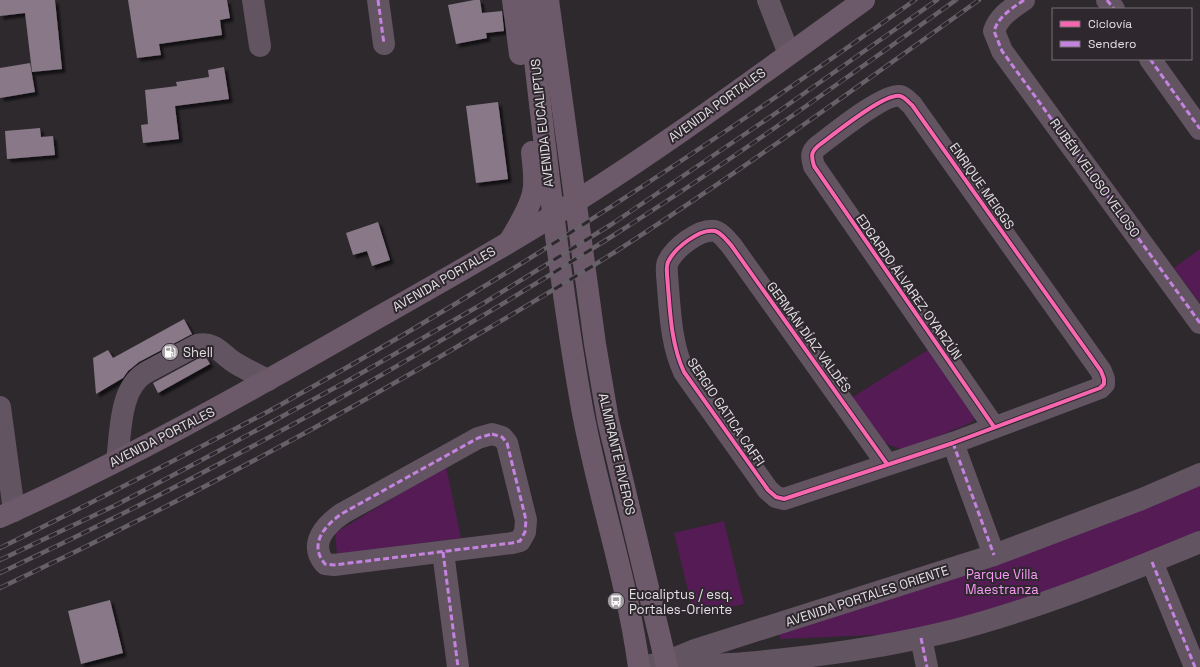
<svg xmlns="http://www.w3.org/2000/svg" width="1200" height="667" font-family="'Space Grotesk',sans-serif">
<defs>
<filter id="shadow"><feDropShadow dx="3.5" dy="3.5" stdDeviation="1" flood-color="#0009"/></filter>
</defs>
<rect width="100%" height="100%" fill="#2d292d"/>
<g fill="#541b55">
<path d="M1200 249V303L1174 268Z"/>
<path d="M934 346 978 415 974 420 968 424 912 447 901 449 889 445 880 439 848 400Z"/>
<path d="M446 466 461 538 337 554 335 533Z"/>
<path d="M1200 484V534L1008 606 899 634 780 639 779 629Z"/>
<path d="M724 521 744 604 694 615 674 533Z"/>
</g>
<g fill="#887888" filter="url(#shadow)">
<path d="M0 0H55L62 69 32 72 25 13 0 16Z"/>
<path d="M128 0H227L230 18 220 20 222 35 159 44 161 55 137 58Z"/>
<path d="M474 0H480L482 13 502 11 504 31 486 33 487 38 456 44 448 5Z"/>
<path d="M30 63 35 92 0 98V68Z"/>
<path d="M224 67 229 99 175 106 179 139 143 143 141 125 148 124 145 90 177 86 176 82 209 77 208 70Z"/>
<path d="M498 102 508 179 476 183 466 106Z"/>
<path d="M40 128 41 137 53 136 55 155 7 159 5 131Z"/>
<path d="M378 222 390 260 372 266 367 251 353 255 346 233Z"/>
<path d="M184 319 192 334 139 362 128 371 123 378 96 394 93 358 108 350 113 358Z"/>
<path d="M201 357H206L210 364 158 393 153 383Z"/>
<path d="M110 600 123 653 81 664 68 611Z"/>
</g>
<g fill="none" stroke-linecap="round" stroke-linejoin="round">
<g stroke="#625461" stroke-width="22">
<path d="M253 0 260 46"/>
<path d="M378 0 384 44"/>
<path d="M768 0 789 54"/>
<path d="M1024 0C1011 9 999 16 994 31L1002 51 1200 323"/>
<path d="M1107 0 1114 9"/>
<path d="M1150 59 1200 129"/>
<path d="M0 407 14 511"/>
<path d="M492 434 502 437 507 443 526 520 525 532 520 541 512 543 334 565 325 564C308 544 325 525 343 513L478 438Z"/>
<path d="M953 443 994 555"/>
<path d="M117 460C121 433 119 389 145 373L197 345C217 341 222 356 237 364 247 370 258 375 268 380"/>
<path d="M887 464 731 245C726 240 722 233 715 231 699 228 674 249 668 262 666 266 667 271 667 275 670 307 670 342 684 372L768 490 776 497 784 499 953 443 1100 388 1104 384V379L1101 371 912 105C908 102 905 97 900 96 884 93 833 135 818 146 811 152 811 156 814 166L994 427"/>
<path d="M443 552 458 667"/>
<path d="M1152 562 1195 667"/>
<path d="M921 638 927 667"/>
<path d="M674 663C710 667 749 663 785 659 843 653 899 644 955 630 1039 608 1120 575 1200 542"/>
<path d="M640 667 666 662 695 650 994 555 1142 499 1200 474"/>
</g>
<g stroke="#6c5a6b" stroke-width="22">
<path d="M513 0 520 54"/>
<path d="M528 0C544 136 558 273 582 408 598 495 627 579 639 667"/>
<path d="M548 0 595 344 608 420 667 667"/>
<path d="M509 242C517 229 530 208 533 193 536 180 533 165 532 152"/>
<path d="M0 517C125 461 244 394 363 326 444 280 525 235 603 184 692 126 778 62 864 0"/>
</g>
<defs>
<g id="rail">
<path d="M0 548C69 514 138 479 206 444 236 428 267 413 296 396 511 277 715 142 915 0"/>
<path d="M0 560 116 505 198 462 351 379 484 303 612 224 779 111 937 0"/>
<path d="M0 573C212 474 416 360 614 235 731 161 843 80 956 0"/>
<path d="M0 588C163 511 322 427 477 335 523 308 569 281 615 252 739 172 859 86 979 0"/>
</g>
</defs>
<use href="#rail" stroke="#686068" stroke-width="4.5"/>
<use href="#rail" stroke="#2e282e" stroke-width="3" stroke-dasharray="9" stroke-linecap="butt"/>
<g stroke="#c483df" stroke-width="3" stroke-dasharray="6 3" stroke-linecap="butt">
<path d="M378 0 384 44"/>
<path d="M1024 0C1011 9 999 16 994 31L1002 51 1200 323"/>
<path d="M1107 0 1114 9"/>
<path d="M1150 59 1200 129"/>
<path d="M492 434 502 437 507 443 526 520 525 532 520 541 512 543 334 565 325 564C308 544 325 525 343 513L478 438Z"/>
<path d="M953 443 994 555"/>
<path d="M443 552 458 667"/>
<path d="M1152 562 1195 667"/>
<path d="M921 638 927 667"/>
</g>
<defs>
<path id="cycleway" d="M887 464 731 245C726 240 722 233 715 231 699 228 674 249 668 262 666 266 667 271 667 275 670 307 670 342 684 372L768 490 776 497 784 499 953 443 1100 388 1104 384V379L1101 371 912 105C908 102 905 97 900 96 884 93 833 135 818 146 811 152 811 156 814 166L994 427"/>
</defs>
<use href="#cycleway" stroke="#2e282e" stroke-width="6"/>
<use href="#cycleway" stroke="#f766af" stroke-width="4"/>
</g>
<defs>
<symbol id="fuel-disc" viewBox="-11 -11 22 22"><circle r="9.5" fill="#a39fa3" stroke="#2e282e"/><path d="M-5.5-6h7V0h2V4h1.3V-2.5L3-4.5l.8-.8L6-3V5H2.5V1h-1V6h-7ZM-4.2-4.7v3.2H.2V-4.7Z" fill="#fff"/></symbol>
<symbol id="bus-disc" viewBox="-11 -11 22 22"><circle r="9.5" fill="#a39fa3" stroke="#2e282e"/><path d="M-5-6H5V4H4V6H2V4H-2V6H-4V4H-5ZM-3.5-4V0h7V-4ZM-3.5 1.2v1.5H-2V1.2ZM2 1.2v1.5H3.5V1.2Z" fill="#fff"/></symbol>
</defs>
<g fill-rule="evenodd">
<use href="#fuel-disc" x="160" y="342" width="20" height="20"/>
<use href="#bus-disc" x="606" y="591" width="20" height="20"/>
</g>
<g text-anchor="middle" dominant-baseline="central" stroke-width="4" stroke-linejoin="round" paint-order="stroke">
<g font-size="13" fill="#e2dee2" stroke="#2e282e">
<text transform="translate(717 105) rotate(-36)">AVENIDA PORTALES</text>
<text transform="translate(542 123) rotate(-96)">AVENIDA EUCALIPTUS</text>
<text transform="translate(1095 178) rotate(54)">RUBÉN VELOSO VELOSO</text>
<text transform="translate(982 186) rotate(55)">ENRIQUE MEIGGS</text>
<text transform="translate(444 279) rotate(-30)">AVENIDA PORTALES</text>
<text transform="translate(909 287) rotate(55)">EDGARDO ÁLVAREZ OYARZÚN</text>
<text transform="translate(809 337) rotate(54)">GERMÁN DÍAZ VALDÉS</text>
<text transform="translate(726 412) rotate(56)">SERGIO GATICA CAFFI</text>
<text transform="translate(162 437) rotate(-27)">AVENIDA PORTALES</text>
<text transform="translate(617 454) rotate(77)">ALMIRANTE RIVEROS</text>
<text transform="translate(867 596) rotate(-18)">AVENIDA PORTALES ORIENTE</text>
</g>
<g font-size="13" fill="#e2dee2" stroke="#2e282e" text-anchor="start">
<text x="183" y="352">Shell</text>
<text x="629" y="594">Eucaliptus / esq.<tspan x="629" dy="15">Portales-Oriente</tspan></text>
</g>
<g font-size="13" fill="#f79af6" stroke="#2e282e">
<text x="1002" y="574">Parque Villa<tspan x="1002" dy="15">Maestranza</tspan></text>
</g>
</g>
<rect x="1052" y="8" width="140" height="52" fill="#2e282e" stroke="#767176"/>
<rect x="1060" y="21" width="20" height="6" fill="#f766af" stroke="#767176"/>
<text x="1088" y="28" font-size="12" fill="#e2dee2">Ciclovía</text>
<rect x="1060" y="41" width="20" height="6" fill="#c483df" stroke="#767176"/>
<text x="1088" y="48" font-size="12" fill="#e2dee2">Sendero</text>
</svg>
